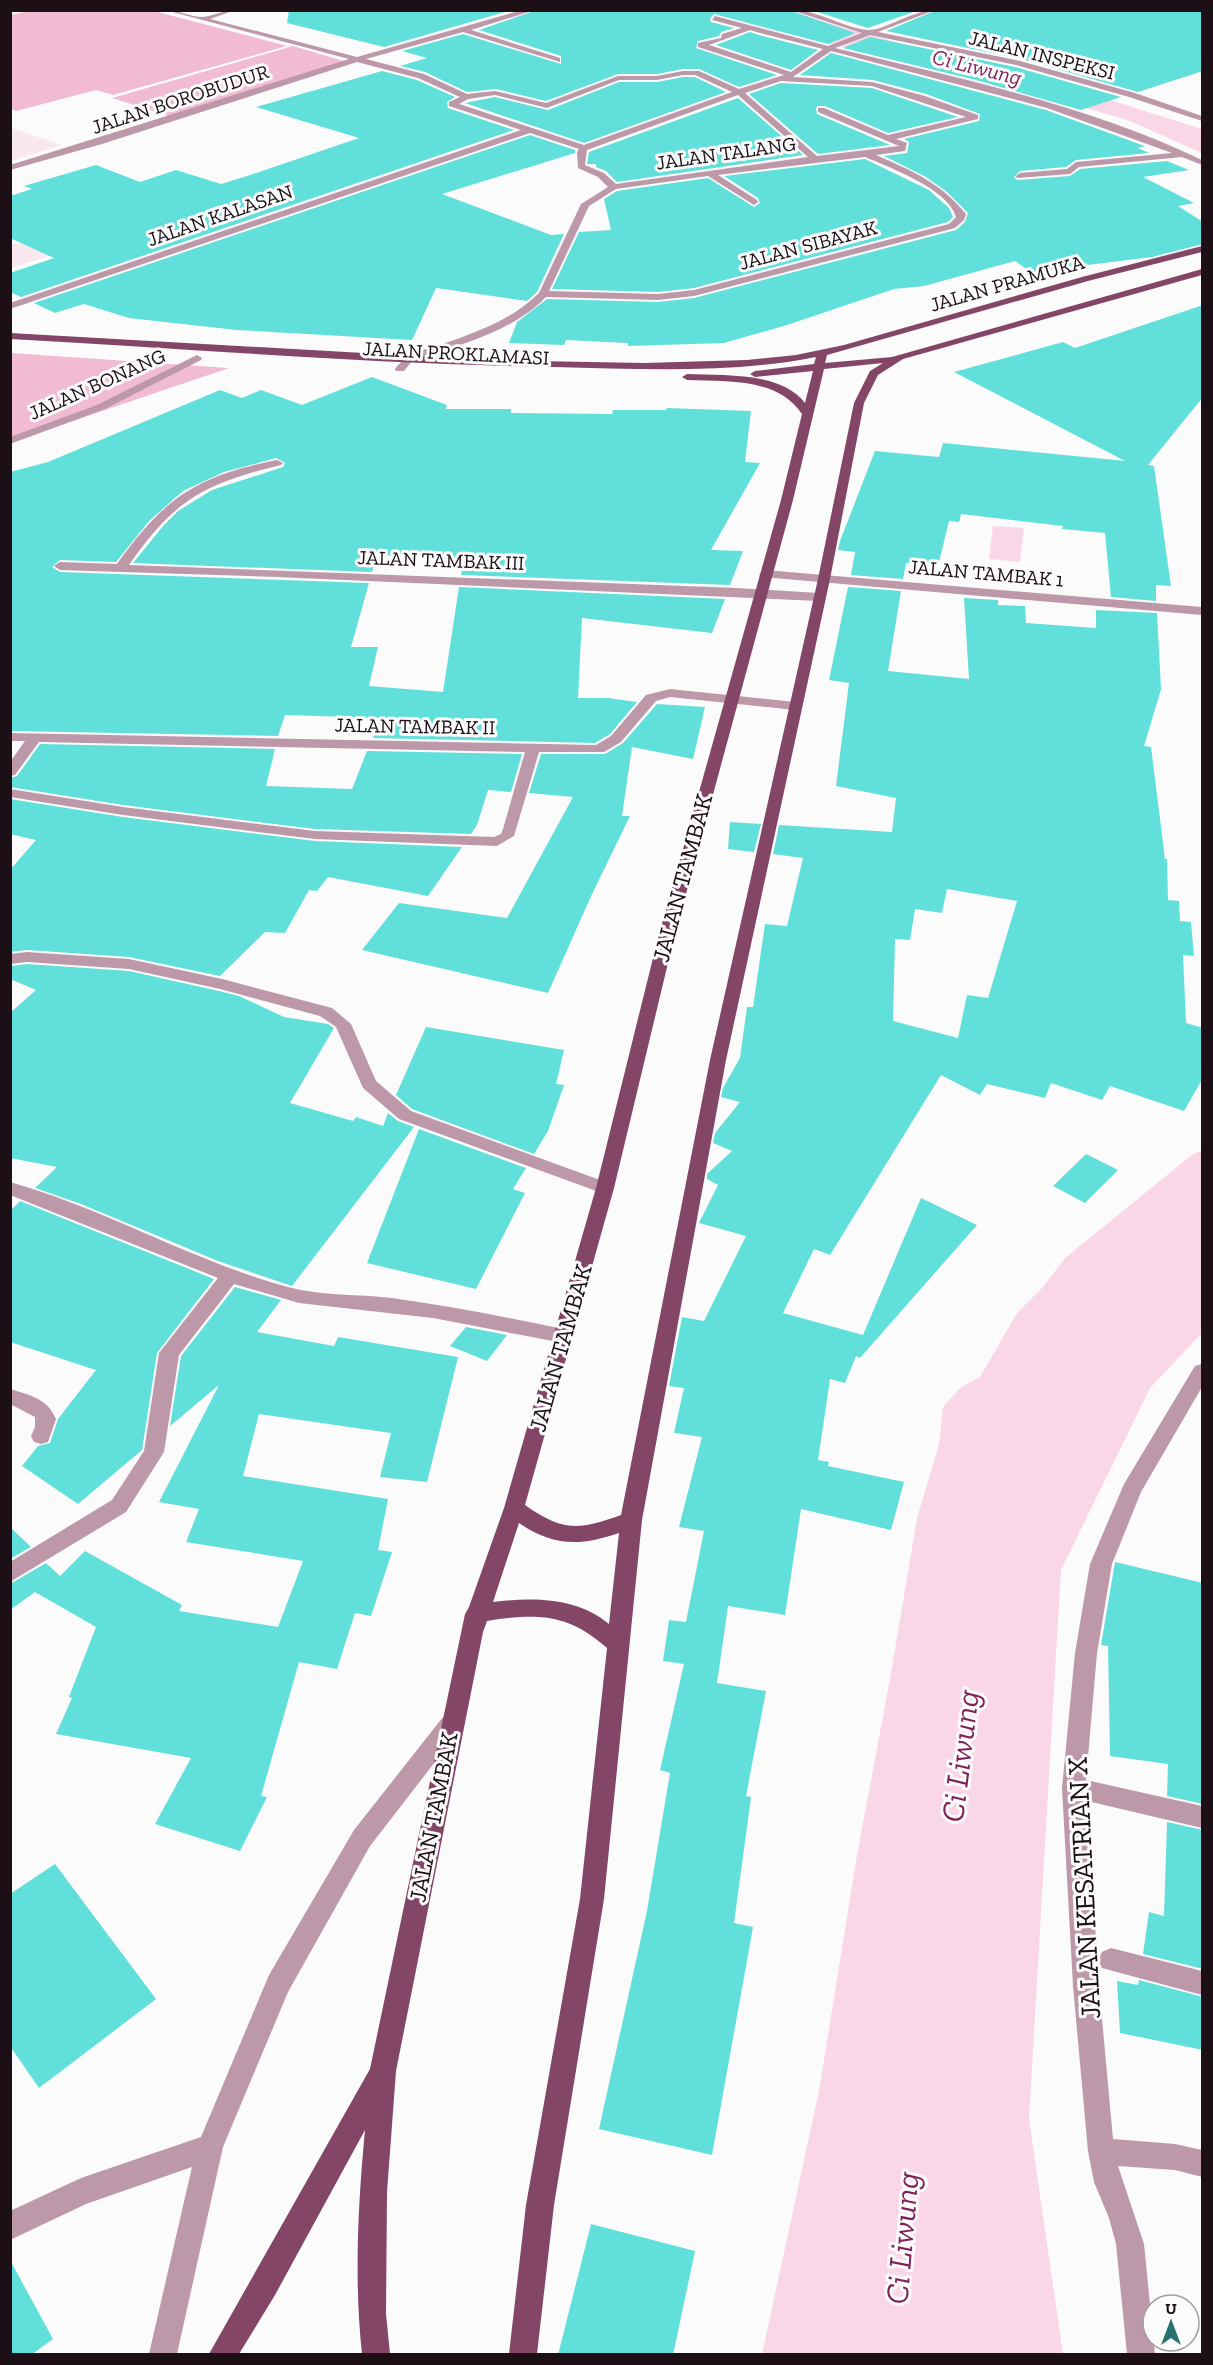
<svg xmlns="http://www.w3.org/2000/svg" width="1213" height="2365" font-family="'Zilla Slab',serif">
<rect width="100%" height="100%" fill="#fbfbfb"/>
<g fill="#fae8f0">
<path d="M11 128 62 145 11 161Z"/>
<path d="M159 201 187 213 11 268V245Z"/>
</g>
<g fill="#f1bbd4">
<path d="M28 11H154L287 46 113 95 96 90 16 111 11 109V15Z"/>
<path d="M293 46 344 61 169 116 112 98Z"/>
<path d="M11 353 229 368 11 442Z"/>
</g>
<g fill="#fad7e7">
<path d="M786 11 941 55 1008 68 1202 129V153L1130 121 1035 93 806 38 723 13Z"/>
<path d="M993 526 1024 528 1020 562 989 559Z"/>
<path d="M1202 1151V1333L1150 1388 1061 1570 1029 2119 1063 2354H762L819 2091 857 1855 890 1679 917 1518 939 1444 943 1407 961 1387 980 1377 1017 1313 1043 1287 1065 1258 1193 1154Z"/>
</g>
<g fill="#61dfdb" fill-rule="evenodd">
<path d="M289 10H512L384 47 287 23Z"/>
<path d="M537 10H789L855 33 828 44 714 14 710 19 711 22 734 28 721 32 719 36 698 41 696 48 777 75 739 87 699 69H683L657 74H618L546 101 496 89 467 92 425 72 400 66 427 58 402 51 463 34 561 64V56L479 30Z"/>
<path d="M811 10H919L868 28Z"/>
<path d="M937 10H1203V71L1138 92 1021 59 886 31Z"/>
<path d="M750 32 759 35 818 50 791 70 716 45Z"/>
<path d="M870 37 1015 67 1121 97 1081 110 976 80 843 48Z"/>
<path d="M831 53 1046 110 1142 145 1145 146 1138 148 1149 153 1076 160 1066 167 1020 171 1014 177 1017 180 1070 176 1080 169 1167 161 1189 170 1143 177 1194 203 1178 206 1203 222V244L1152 257 1031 272 1015 261 924 286 894 289 787 325 724 343 628 346V343L566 340 564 345 509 343 517 322 547 299 658 302 694 298 956 230 965 222 968 213 947 192 926 177 884 156 907 153 909 142 904 139 979 121 980 114 926 94 873 80 800 75Z"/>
<path d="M382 71 417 80 455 97 447 102 448 108 514 130 21 297 10 292V273L54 258 10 238V196L32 189 24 186 96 165 140 182 176 170 221 184 247 176 359 138 256 107Z"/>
<path d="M683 77H695L726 92 584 143 465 103 495 97 548 110 619 82H657Z"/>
<path d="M781 83 872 88 958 117 888 133 825 106H818L816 108 817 114 890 145 818 154 749 94Z"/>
<path d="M738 98 803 155 617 182 606 171 596 167V164H587L589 152Z"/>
<path d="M530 135 575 150V153L442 194 551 235 564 234 537 292 527 301 436 288 412 340 237 330 129 318 84 304 55 313 34 303Z"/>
<path d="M865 159 929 190 949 208 953 217 948 222 694 288 658 292 552 289 579 232 611 230 604 199 617 191 708 178 754 207 760 203 758 198 724 176Z"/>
<path d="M1203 305V397L1148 465 1154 466 1171 586 1156 585V601L1111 597 1105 533 1062 529 1063 526 961 514 959 522 949 521 938 566 906 563 903 579 851 575 855 552 838 550 840 541 875 451 939 457 943 443 1125 461 954 372 1063 342 1075 348Z"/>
<path d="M372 377 447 405 446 409H511V413L612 414 613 410H666L667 408 751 411 745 462 760 463 711 550 743 551 730 585 461 575 464 558 377 555 372 572 133 563 163 526 178 511 212 490 283 467 285 463 276 458 224 472 183 491 149 521 116 562 60 560 52 567 60 572 369 583 351 647H378L369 686 443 692 459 587 725 599 712 633 582 618 578 698H608L637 702 610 734 595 743 373 738 381 718 285 715 278 736 10 731V472L48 462 220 390 242 398 261 390 302 405Z"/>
<path d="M848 587 901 591 888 671 969 679 964 598 998 600V605L1025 606 1026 623 1096 628V610L1157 613 1161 689 1144 746 1151 747 1165 859H1167L1168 900 1179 901 1180 921 1191 922 1194 956 1183 955 1186 1023 1203 1028V1078L1184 1111 1110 1086 1102 1100 1051 1083 1045 1098 987 1084 980 1095 941 1075 830 1255 814 1249 783 1313 863 1335 921 1198 977 1225 860 1358 856 1356 845 1383 830 1379 818 1460 829 1462 828 1466 904 1482 891 1530 801 1509 785 1615 728 1606 717 1683 766 1691 746 1796 751 1797 734 1923 753 1927 712 2155 599 2129 647 1911 670 1773 660 1770 684 1664 663 1661 669 1620 686 1622 704 1531 679 1527 702 1437 674 1433 684 1388 669 1386 682 1317 704 1321 746 1236 699 1223 718 1185 707 1179V1174L732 1151 713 1143 715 1133 740 1102 721 1097 723 1088 740 1058 747 1007H753L765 924 787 926 803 858 773 854 779 825 892 832 896 798 836 786 849 683 829 680ZM947 889 1017 901 988 998 967 995 958 1038 893 1021 895 939 910 940 915 909 942 913Z"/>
<path d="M657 704 705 707 693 759 632 747 622 816H630L592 894 548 993 362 950 399 903 507 918 573 797 529 793 541 754H605L623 743Z"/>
<path d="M40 744 275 749 266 786 352 789 367 751 522 754 511 792 488 790 477 825 471 834 315 829 123 805 10 787V778L17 776Z"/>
<path d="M10 799 123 817 315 841 462 847 428 896 328 877 317 891 309 890 285 933 265 932 220 976 129 957 27 950 10 952V870L36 840 10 834Z"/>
<path d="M730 822 761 824 754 852 728 849Z"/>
<path d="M27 964 129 971 219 991 239 996 284 1017 328 1024 334 1028 290 1103 353 1121 356 1117 383 1126 388 1113 398 1121 414 1127 292 1286 218 1261 81 1204 35 1188 57 1167 10 1158V1013L36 990 10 979V966Z"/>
<path d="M426 1027 564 1050 556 1084 564 1085 548 1131 534 1154 412 1109 396 1095Z"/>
<path d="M419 1129 526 1168 513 1189 525 1193 476 1289 367 1263Z"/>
<path d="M1086 1154 1118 1170 1085 1203 1053 1186Z"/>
<path d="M20 1201 214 1279 157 1353 142 1450 78 1504 22 1466 38 1446 50 1443 58 1419 96 1370 10 1342V1211Z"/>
<path d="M235 1287 281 1300 257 1332 334 1346 338 1337 458 1357 427 1482 380 1477 391 1433 259 1414 243 1476 388 1499 378 1550 392 1552 371 1616 355 1613 337 1669 299 1662 261 1796 267 1797 240 1851 155 1824 191 1758 56 1734 72 1698 69 1697 96 1627 35 1592 10 1610V1584L46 1563 60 1576 85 1551 182 1605 179 1611 278 1627 303 1561 186 1542 199 1509 159 1502 219 1385 170 1426 181 1356Z"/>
<path d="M466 1327 507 1335 487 1361 450 1346Z"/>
<path d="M10 1527 31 1547 10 1559Z"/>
<path d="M1115 1562 1203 1583V1804L1167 1796 1168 1764 1110 1756 1108 1646 1101 1645Z"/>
<path d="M1167 1822 1203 1830V1969L1143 1954 1149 1912 1164 1916Z"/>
<path d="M55 1864 156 1999 39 2088 10 2046V1894Z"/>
<path d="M1139 1980 1203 1997V2050L1120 2033 1117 1981 1138 1985Z"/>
<path d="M591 2224 695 2251 673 2355H558Z"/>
<path d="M10 2260 53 2339 31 2355H10Z"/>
</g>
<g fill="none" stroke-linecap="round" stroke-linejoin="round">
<g fill="#bd98a9" fill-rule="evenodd">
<path d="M165 10C178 10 191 17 202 17 214 16 224 10 235 10L210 19 357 57 522 10H535L471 30 560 58V62L463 32 366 59 424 74 467 94 495 91 546 103 618 76H657L683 71H699L739 89 784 75 698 47V43L721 38 722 34 742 28 712 20 715 16 828 46 862 33 791 10C819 10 843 28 868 30 883 31 913 10 935 10L878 32 1020 61 1135 93 1202 116V121L1129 97 1016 65 870 35 835 48C958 78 1088 105 1202 160V165L1182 157 1079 167 1070 174 1017 178 1016 176 1020 173 1067 169 1076 162 1172 153 1047 108 831 51 793 77 872 82 925 96 978 115V119L896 139 907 143 905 151 876 155C912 171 940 182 966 214L964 220 955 228 694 296 658 300 546 297C511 333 458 345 412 361L404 371H396L395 369C409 350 435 347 457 339 487 328 516 316 539 293L581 204 608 187 598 177 578 168 577 152 579 149 530 133 10 309V303L521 130 449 106V102L460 97 418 78 357 62 102 144 10 170V165L349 59ZM750 30 760 33 823 49 791 72 709 45ZM683 75H695L732 92 584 145 459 104 468 99 495 95 547 108 619 80H657ZM781 81 872 86 966 117 888 135 824 108H818V112L899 146 817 156 745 93ZM738 95 808 157 616 184 604 173 585 165 587 150ZM865 157C891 168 948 189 956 217L949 224 694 290 658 294 549 291 589 206 616 189 708 176 754 205 758 202 757 200 718 175Z"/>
<path d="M197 355 202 358 201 360 105 409 10 444V437L97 405Z"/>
<path d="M277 460 283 463 281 465C204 484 175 499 129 565L737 588 819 593 825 597 819 601 277 577 60 570 54 566 60 562 117 564C164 498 197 476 277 460Z"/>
<path d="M765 570 1202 607V615L761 577 759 574Z"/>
<path d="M670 689 795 702 802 706 795 710 670 697 656 701 621 742 604 752H539L514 836 497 846 315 839 123 815 10 797V789L123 807 315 831 494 837 501 834 503 829 525 752 39 742 15 775 10 776V762L25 741H10V733L596 745 611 736 646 695Z"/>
<path d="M27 952 129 959 222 979 332 1008 351 1024 376 1081 411 1111 611 1184 614 1188 611 1192 605 1194 599 1192 399 1119 363 1088 336 1027 320 1016 220 989 129 969 27 962 10 964V954Z"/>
<path d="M10 1182C106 1209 192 1261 288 1287 322 1296 358 1294 392 1298 450 1306 506 1317 563 1329L570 1331 573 1336 570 1341 563 1343 433 1318 299 1303 234 1284 179 1355 164 1452 126 1512 10 1582V1562L112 1500 144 1451 159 1353 218 1278 10 1195Z"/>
<path d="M1202 1364V1387L1141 1492 1112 1564 1097 1653 1086 1780 1202 1806V1828L1087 1801 1099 1986 1113 2139 1175 2144 1202 2150V2177L1175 2170 1118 2166 1144 2244 1155 2354H1127L1116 2244 1109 2218 1094 2182 1088 2151 1073 1986 1062 1788 1075 1653 1090 1564 1124 1484 1195 1366Z"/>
<path d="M10 1389C30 1395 48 1399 56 1419L48 1442 41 1444 34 1442 31 1436 35 1427V1417L10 1404Z"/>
<path d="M451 1714 459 1717 462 1724 459 1731 370 1846 288 1992 223 2147 177 2354H149L192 2167 86 2204 10 2240V2211L81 2178 201 2137 269 1975 354 1830 443 1717Z"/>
<path d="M1111 1948 1202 1971V1995L1102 1968 1098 1960 1102 1952Z"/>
</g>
<path fill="#844666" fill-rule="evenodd" d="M1202 246V252L1088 281 827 355 825 363 892 357 1202 269V275L903 359 878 375 864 403 830 579 726 1060 642 1520 604 1899 554 2205 537 2354H509L526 2205 580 1899 607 1648C568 1613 537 1613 487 1621L483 1632 396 2071 387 2192 386 2314 390 2354H362C354 2280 358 2204 365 2130L275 2295 239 2354H209L370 2069 465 1614 469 1607 504 1508 596 1188 658 938 781 500 802 414C777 377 727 382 687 380L682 377 687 374C723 376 780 371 805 403L813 371 755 377 750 374 755 371 814 364 816 357C731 374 640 369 554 367 373 364 191 349 10 339V333L486 360 644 363 747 360 796 355 844 345 1082 277ZM883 363 870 371 854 403 818 579 710 1060 621 1515C579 1530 563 1532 525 1505L614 1188 674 938 793 500 824 369ZM519 1523C554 1547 581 1546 619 1533L609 1624C577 1597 533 1597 493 1602Z"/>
</g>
<g text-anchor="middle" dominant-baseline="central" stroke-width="6" stroke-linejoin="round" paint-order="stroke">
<g font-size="20" fill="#1c1016" stroke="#fbfbfb">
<text transform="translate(1042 55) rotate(14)">JALAN INSPEKSI</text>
<text transform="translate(180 99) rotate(-18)">JALAN BOROBUDUR</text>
<text transform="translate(726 153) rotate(-8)">JALAN TALANG</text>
<text transform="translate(220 215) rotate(-19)">JALAN KALASAN</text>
<text transform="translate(808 245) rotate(-15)">JALAN SIBAYAK</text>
<text transform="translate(1007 283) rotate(-16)">JALAN PRAMUKA</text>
<text transform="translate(456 353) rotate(3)">JALAN PROKLAMASI</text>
<text transform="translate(97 384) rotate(-24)">JALAN BONANG</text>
<text transform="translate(441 560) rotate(2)">JALAN TAMBAK III</text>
<text transform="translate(986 573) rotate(5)">JALAN TAMBAK 1</text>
<text transform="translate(415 726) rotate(1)">JALAN TAMBAK II</text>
</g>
<g font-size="22" font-style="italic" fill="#7e1f58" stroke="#fbfbfb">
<text transform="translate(977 67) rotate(14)">Ci Liwung</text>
</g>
<g font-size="24" fill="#1c1016" stroke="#fbfbfb">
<text transform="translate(682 878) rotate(-75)">JALAN TAMBAK</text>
<text transform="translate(560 1348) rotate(-74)">JALAN TAMBAK</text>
<text transform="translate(433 1817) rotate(-79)">JALAN TAMBAK</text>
</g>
<g font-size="28" fill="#1c1016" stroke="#fbfbfb">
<text transform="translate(1084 1888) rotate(-93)">JALAN KESATRIAN X</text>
</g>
<g font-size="32" font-style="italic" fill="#7e1f58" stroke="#fbfbfb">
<text transform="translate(960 1756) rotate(-83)">Ci Liwung</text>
<text transform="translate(902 2238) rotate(-85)">Ci Liwung</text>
</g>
</g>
<rect width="1213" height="2365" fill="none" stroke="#1c1016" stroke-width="24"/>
<g transform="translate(1171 2323)"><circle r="28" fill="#fbfbfb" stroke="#a29d9f" stroke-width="1.5"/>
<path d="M0-4.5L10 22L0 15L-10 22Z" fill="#27716f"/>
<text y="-9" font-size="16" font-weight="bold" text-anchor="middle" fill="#1c1016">U</text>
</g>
</svg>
